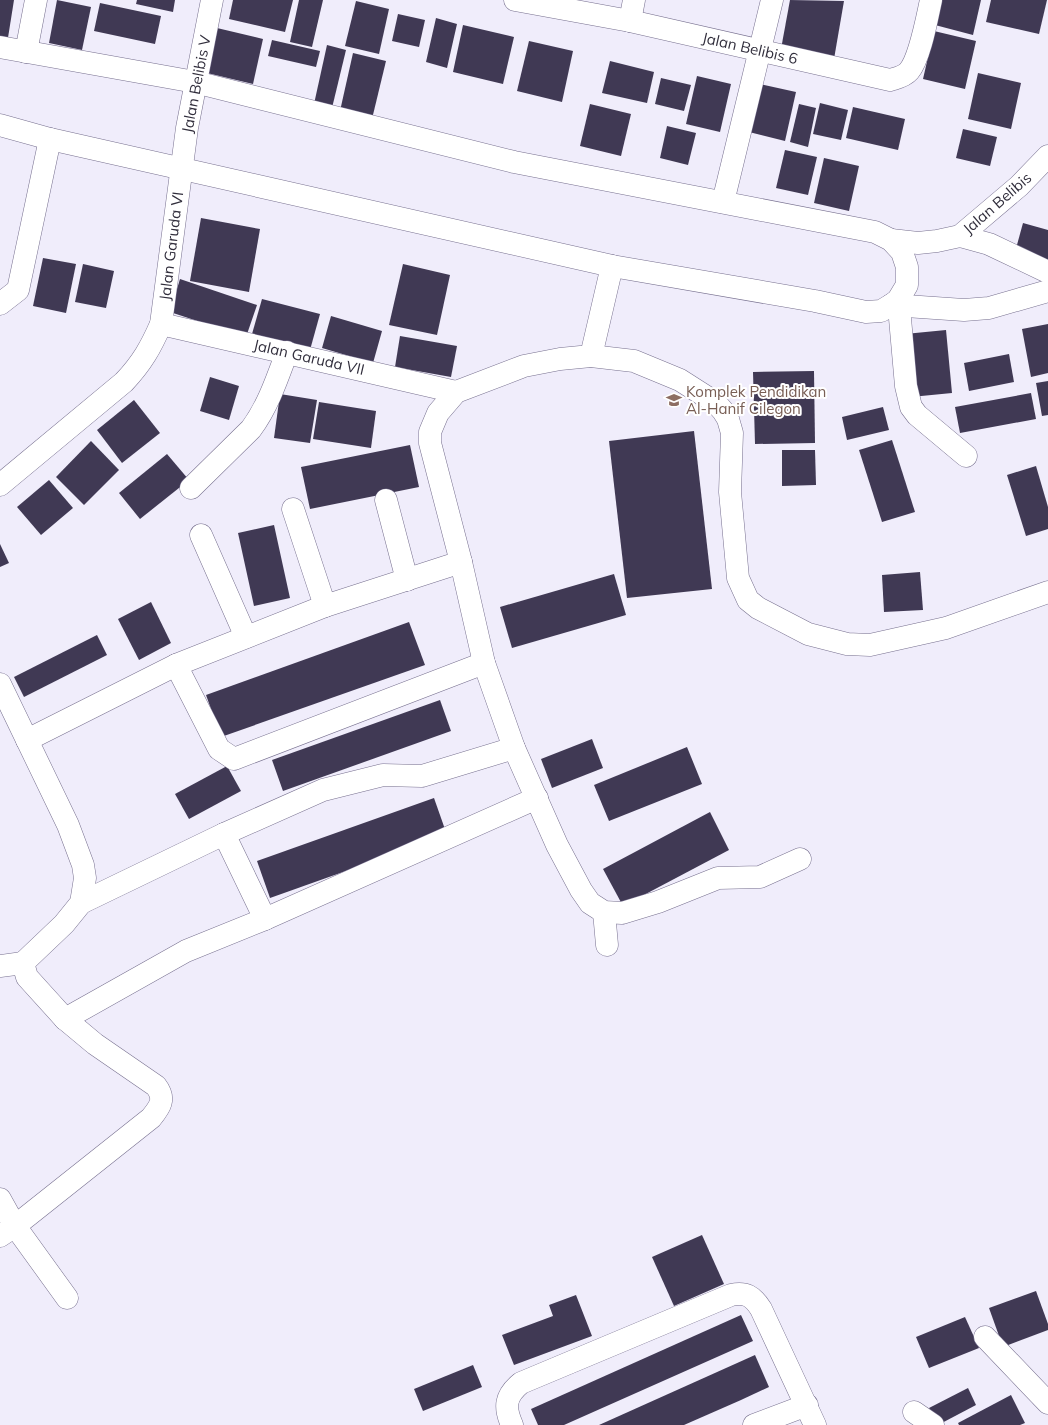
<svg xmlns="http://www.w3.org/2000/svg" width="1048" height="1425" font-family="Mulish,sans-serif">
<rect width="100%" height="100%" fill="#f0edfb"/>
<g fill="#403954">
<path d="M0 0H14L7 44 0 43Z"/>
<path d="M57 0 91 7 82 50 49 43Z"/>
<path d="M137 0H175L173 12 136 4Z"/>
<path d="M233 0H293L285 32 229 19Z"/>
<path d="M299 0H323L312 47 290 42Z"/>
<path d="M790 0 844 1 834 59 781 49Z"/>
<path d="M940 0H981L973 35 935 25Z"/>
<path d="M991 0H1047L1039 34 986 22Z"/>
<path d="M356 1 389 9 379 54 345 46Z"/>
<path d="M100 3 161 16 155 44 94 31Z"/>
<path d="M398 14 425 20 419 47 392 41Z"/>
<path d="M436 18 457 24 447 68 426 62Z"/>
<path d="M463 25 514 37 503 84 453 72Z"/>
<path d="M217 28 263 39 253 84 207 73Z"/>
<path d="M934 31 976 41 965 89 923 79Z"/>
<path d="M272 40 320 51 316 67 268 56Z"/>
<path d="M529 41 573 51 562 102 517 91Z"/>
<path d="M327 45 346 50 332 108 314 104Z"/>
<path d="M353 53 386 61 372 119 340 111Z"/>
<path d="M610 61 654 72 647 103 602 93Z"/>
<path d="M978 73 1021 83 1011 129 968 119Z"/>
<path d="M697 76 731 84 720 132 686 124Z"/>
<path d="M661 78 691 85 684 111 655 104Z"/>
<path d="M760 84 796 92 785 141 749 132Z"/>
<path d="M820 103 848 110 841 140 813 134Z"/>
<path d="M590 104 631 114 621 156 580 146Z"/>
<path d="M799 104 816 108 808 147 790 142Z"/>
<path d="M853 107 905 119 898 150 846 138Z"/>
<path d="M667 126 696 133 688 165 660 158Z"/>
<path d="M963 129 997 137 990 166 956 158Z"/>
<path d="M785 150 817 157 808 195 776 188Z"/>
<path d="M824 158 859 166 849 211 814 203Z"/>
<path d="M201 218 260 229 249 292 190 281Z"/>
<path d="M1023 223 1048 230V261L1015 252Z"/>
<path d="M43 258 76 264 66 313 33 306Z"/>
<path d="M83 264 114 271 106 308 75 302Z"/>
<path d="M403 264 450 275 437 335 389 325Z"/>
<path d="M180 279 257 305 246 337 170 312Z"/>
<path d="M262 299 320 314 310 350 252 334Z"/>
<path d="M331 316 382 331 373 363 322 348Z"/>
<path d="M1048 324V373L1031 377 1022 329Z"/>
<path d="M946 330 952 393 911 397 905 334Z"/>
<path d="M400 336 457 346 451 377 395 367Z"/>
<path d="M1009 354 1014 382 969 391 964 363Z"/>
<path d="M814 371 815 443 755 444 753 372Z"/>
<path d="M210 377 239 386 229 420 200 411Z"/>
<path d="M1048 381V415L1042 416 1036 383Z"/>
<path d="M1031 393 1036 419 960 433 955 407Z"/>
<path d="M280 394 317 400 310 443 274 438Z"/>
<path d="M134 400 160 433 122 463 97 430Z"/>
<path d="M319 402 376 411 371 448 313 439Z"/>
<path d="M883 407 889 430 847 440 842 417Z"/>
<path d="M694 431 712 589 627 598 609 441Z"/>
<path d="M892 440 915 512 882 522 859 450Z"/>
<path d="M91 441 119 470 84 505 56 477Z"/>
<path d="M410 445 419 487 310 509 301 467Z"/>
<path d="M782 450H815L816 485 782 486Z"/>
<path d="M167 454 189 480 140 519 119 493Z"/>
<path d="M1036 466 1048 507V529L1026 536 1007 475Z"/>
<path d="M49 480 73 508 41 535 17 507Z"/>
<path d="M274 525 290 598 254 606 238 533Z"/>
<path d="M0 544 9 563 0 567Z"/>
<path d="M920 572 923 610 884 612 882 575Z"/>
<path d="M614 574 626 615 512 648 500 607Z"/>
<path d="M151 602 171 643 139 660 118 619Z"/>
<path d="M409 622 425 665 221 737 206 695Z"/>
<path d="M97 635 107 655 24 697 14 677Z"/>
<path d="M440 700 451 731 283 791 272 760Z"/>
<path d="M592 739 603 768 552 788 541 759Z"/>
<path d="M687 747 702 784 609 821 594 785Z"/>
<path d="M227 766 241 791 189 819 175 794Z"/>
<path d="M434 798 447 835 270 898 257 861Z"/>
<path d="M710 812 729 850 623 906 603 869Z"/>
<path d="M702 1235 724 1284 674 1306 652 1257Z"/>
<path d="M1036 1291 1048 1324V1330L1003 1347 989 1308Z"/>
<path d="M576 1295 592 1336 514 1365 502 1335 553 1316 549 1305Z"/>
<path d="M741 1315 753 1341 564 1425H538L531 1409Z"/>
<path d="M965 1317 979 1348 929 1368 916 1337Z"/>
<path d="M755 1355 769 1387 741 1400 684 1425H599Z"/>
<path d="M473 1365 482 1387 423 1411 414 1389Z"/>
<path d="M968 1388 976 1405 938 1425 929 1408Z"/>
<path d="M1011 1395 1025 1423 1020 1425H959L958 1423Z"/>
</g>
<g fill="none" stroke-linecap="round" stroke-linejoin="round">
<defs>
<g id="minor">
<path d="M515 0 630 21 890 80C896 78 904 77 909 71 920 58 927 18 931 0"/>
<path d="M630 21 634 0"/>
<path d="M0 47 195 82 514 162 875 232 891 240 902 252 907 267V285L898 300 891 305 881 311 866 312 815 301 612 266 50 139 0 125"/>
<path d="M26 52 36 0"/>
<path d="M723 202 772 0"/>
<path d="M960 236 989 244 1048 272"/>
<path d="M891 240 918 243 937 241 960 236 1019 186 1048 156"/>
<path d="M612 266 591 356 560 359 524 366 456 392 438 413 430 432V443L461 562 484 663 514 748 557 845 581 890 590 903 604 912 622 913 658 902 718 878 760 877 800 859"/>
<path d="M0 304 18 290 50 139"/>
<path d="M891 305 964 310 989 308 1048 291"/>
<path d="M899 307 906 386 911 407 917 415 966 456"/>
<path d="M161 324 456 392"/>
<path d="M591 356 634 361 680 380 716 403 723 411 728 419 732 433 730 492 738 578 748 600 758 608 808 634 847 644 870 645 946 628 1048 592"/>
<path d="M0 485 124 382C142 363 151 347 161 324L187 128 212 0"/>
<path d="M191 488 251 429C268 406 277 379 287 352"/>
<path d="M386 500 407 580"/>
<path d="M293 509 325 606"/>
<path d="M201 535 246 637"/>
<path d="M176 665 219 749 234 759 484 663"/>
<path d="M27 740 176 665 325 606 461 562"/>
<path d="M224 834 265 919"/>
<path d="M81 903 224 834 323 790 383 775 422 776 514 748"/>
<path d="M604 912 607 945"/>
<path d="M0 966 23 963"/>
<path d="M65 1019 186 951 265 919 537 798"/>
<path d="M0 1199 15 1226 67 1298"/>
<path d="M0 1236 15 1226 151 1118C160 1107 166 1099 156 1086L95 1044 65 1019 27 977 23 963 64 924 81 903 85 878 83 865 68 825 0 684"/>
<path d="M985 1337 1048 1403"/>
<path d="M914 1412 933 1425"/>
<path d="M512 1425C504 1407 505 1396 521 1383L731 1295C746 1292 753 1296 761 1309L815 1425"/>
<path d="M754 1425 807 1405"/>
</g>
</defs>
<use href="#minor" stroke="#77708f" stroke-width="23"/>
<use href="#minor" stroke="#fff" stroke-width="22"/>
</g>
<defs>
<symbol id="school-bare" viewBox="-9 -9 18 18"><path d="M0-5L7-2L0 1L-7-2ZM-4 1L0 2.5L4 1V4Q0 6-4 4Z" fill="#8d6e63" stroke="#fff" stroke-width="2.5" paint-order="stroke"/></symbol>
</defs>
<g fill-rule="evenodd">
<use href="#school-bare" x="663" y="389" width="22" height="22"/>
</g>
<g text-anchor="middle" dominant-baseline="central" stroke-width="4" stroke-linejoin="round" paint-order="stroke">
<g font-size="15" fill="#312e3c" stroke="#fff">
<text transform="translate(750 48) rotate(13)">Jalan Belibis 6</text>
<text transform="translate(196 84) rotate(-79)">Jalan Belibis V</text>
<text transform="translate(997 203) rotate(-41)">Jalan Belibis</text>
<text transform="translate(171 246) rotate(-83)">Jalan Garuda VI</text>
<text transform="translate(309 357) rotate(13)">Jalan Garuda VII</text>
</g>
<g font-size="15" fill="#785e54" stroke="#fff" text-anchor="start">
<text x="686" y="391">Komplek Pendidikan<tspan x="686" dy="17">Al-Hanif Cilegon</tspan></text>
</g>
</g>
</svg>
